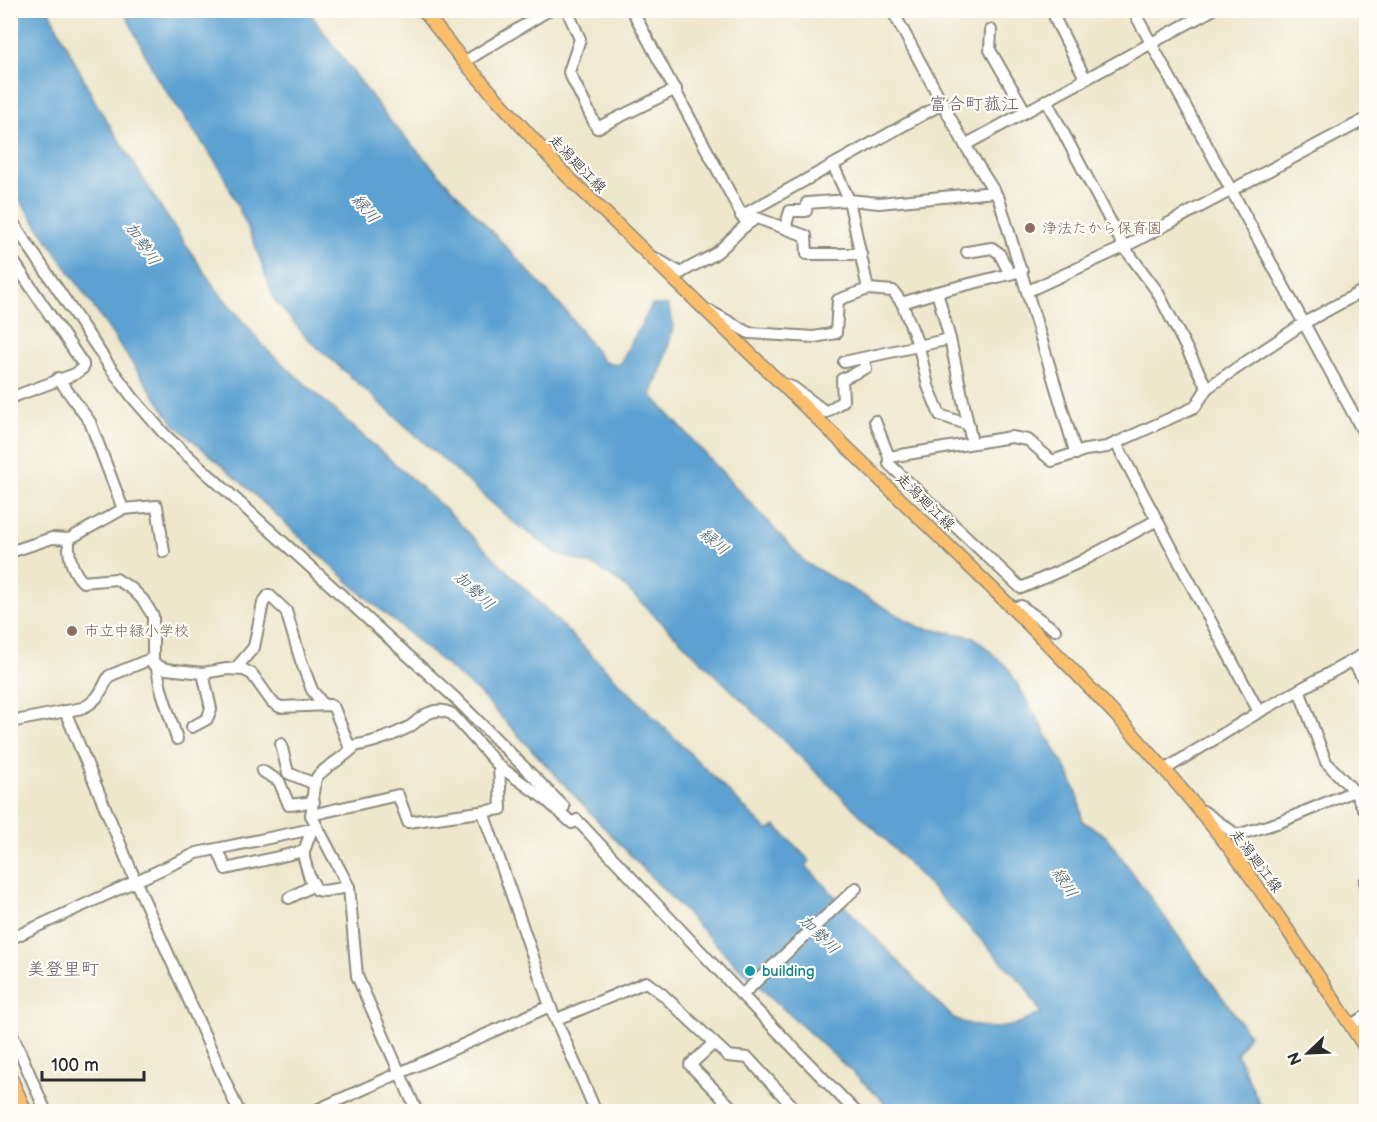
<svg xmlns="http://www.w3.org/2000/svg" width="1377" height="1122" font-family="'Balsamiq Sans','Klee One',sans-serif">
<rect width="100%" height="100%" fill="#fdfcf7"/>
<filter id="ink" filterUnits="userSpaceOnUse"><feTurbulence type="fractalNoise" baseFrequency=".0167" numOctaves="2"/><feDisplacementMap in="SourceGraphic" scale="12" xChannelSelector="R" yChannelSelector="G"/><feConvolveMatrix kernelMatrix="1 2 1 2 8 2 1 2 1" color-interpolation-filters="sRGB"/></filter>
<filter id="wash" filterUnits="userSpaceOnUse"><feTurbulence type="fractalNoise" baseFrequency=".008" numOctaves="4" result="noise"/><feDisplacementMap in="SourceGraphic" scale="24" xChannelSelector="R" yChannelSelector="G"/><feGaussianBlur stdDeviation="1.35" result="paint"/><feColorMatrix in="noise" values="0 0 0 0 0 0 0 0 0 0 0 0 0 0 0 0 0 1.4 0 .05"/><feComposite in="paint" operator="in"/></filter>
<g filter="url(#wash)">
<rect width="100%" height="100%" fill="#eee7cc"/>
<path fill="#5ba1d1" stroke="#43667e" stroke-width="1.5" d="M10 11H49L97 105 164 212 215 288 266 349 441 505 768 831 776 826 810 861 806 866 954 1019C988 1032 1009 1031 1041 1013L1024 985 887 841 621 583 595 566 558 554 512 521 306 337 274 299 254 242 221 170 156 76 124 11H312L313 18 390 121 568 314 604 362 619 365 652 305H668L674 325 663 365 651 395 806 563 919 627 974 637 1008 668 1068 772 1079 798 1082 821 1106 836 1249 1034 1237 1054 1263 1111H891L878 1096 735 964 613 837 479 693 362 594 244 485 174 424 11 187Z"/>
</g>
<g filter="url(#ink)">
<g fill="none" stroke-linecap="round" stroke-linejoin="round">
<defs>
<g id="minor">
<path d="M567 10 580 39 569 72 597 128 676 89"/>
<path d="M632 10 746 223"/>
<path d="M892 10 965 145 999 199 1076 454"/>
<path d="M1133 10 1366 437"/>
<path d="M1055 19 1085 78"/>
<path d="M991 30 990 50 1025 111"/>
<path d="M464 62 549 10"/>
<path d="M1046 100 1124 247 1157 291 1207 388"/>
<path d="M965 145 1212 10"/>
<path d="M833 165 849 200 868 289"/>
<path d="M741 216 942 104"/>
<path d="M10 218 110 367 133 398 166 436 455 698 564 807"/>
<path d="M785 228 790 211H806L807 203 849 200 879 203 995 192"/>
<path d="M967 252 992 248 999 253 1010 274"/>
<path d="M10 256 83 364V368L75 374 10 398"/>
<path d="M655 258 681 273C692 265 705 261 716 253 730 242 741 226 757 218L806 236 807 254H861"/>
<path d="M1028 291 1124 247 1366 119"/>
<path d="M937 292 950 339 972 443"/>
<path d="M902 303 937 292 1022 271"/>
<path d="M710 311 749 333 814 337 836 333 838 300 868 289 893 291 902 303 919 347 928 386 940 415 969 425"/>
<path d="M844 362 950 339"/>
<path d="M781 383 794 388 826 412 843 401 842 379 866 368 863 359"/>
<path d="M875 421 889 457"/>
<path d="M1116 443 1259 712"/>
<path d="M123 509 157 506 164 552"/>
<path d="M1157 520 1080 562 1021 588 889 464V457L1011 437 1028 440 1052 461 1085 450 1107 447 1195 407 1207 388 1304 323 1366 289"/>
<path d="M69 539C68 555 71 570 83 582L116 579 132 589 143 600 153 616V664L166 669 203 673 227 669 244 670 252 674 272 702 280 707 330 705 334 708 349 746C368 745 392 736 409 727 416 723 421 716 429 713 437 709 444 710 452 714L499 766 545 799 572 823 577 820 740 993 745 992 856 888"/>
<path d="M10 552 52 538 69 539 123 509 90 422 58 378"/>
<path d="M1012 608 1021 606 1055 630"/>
<path d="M1353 661 1366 684"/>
<path d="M156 664 161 689 177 739"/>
<path d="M229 669 236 668 254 647 263 603 269 595 286 611 301 661 312 690 322 703"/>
<path d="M1299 690 1326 762 1354 791 1366 812"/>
<path d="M65 711 136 882 239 1112"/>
<path d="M10 722 82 708C98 701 101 691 109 676L153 658"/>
<path d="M192 727 207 719 211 709 203 673"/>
<path d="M281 744 288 773 315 784"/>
<path d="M355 746C346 757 324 767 317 777 311 787 314 804 311 815L349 887 357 976 417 1112"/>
<path d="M1164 770 1259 712 1366 653"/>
<path d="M262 771 279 781 289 805 314 802"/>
<path d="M1203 811 1237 835 1280 822 1354 791"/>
<path d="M483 812 550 1006 596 1112"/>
<path d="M311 815 398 795 408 822 501 809 499 766"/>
<path d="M218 850 226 869 304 851 312 829"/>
<path d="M312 881 317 890 324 891 349 887"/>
<path d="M1366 881 1365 882 1366 885"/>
<path d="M289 898 312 886 304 858V851"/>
<path d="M10 939 197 853 317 828"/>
<path d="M740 993 856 1112"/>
<path d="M557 1019 646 982 662 994 728 1056 748 1058 798 1112"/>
<path d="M1351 1025 1366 1016"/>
<path d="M10 1029 46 1112"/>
<path d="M714 1043 690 1065 733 1109V1112"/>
<path d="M312 1112 550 1006"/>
</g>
<g id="major">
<path d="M423 10 464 62 561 170 997 593C1078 674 1160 758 1230 849 1279 914 1322 982 1366 1049"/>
<path d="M10 1076 26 1112"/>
</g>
</defs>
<use href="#minor" stroke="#8c897c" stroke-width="14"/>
<use href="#major" stroke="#8c897c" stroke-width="15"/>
<use href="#minor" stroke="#fff" stroke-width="10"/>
<use href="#major" stroke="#fabe6d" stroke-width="12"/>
</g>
</g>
<g fill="#8d6e63" stroke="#fdfcf7" stroke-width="2">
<circle cx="1030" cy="228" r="6"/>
<circle cx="72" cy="631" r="6"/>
</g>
<circle fill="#0f9aa8" stroke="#fdfcf7" stroke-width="2" cx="750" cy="971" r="6"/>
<g text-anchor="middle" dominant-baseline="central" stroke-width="4.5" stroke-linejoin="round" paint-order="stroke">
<g font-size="15" fill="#2b2b2b" stroke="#fdfcf7">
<text transform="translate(577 164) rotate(46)">走潟廻江線</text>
<text transform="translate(925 502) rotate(44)">走潟廻江線</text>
<text transform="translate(1256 861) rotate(53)">走潟廻江線</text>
</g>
<g font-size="15" fill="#785e54" stroke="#fdfcf7" text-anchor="start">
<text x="1042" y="228">浄法たから保育園</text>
<text x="84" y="631">市立中緑小学校</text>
</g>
<g font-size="15" fill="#0d838f" stroke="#fdfcf7" text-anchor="start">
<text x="762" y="971">building</text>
</g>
<g font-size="16" font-style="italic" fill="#3e5a6d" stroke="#fdfcf7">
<text transform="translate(365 209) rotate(50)">緑川</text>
<text transform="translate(142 244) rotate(56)">加勢川</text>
<text transform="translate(714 542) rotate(40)">緑川</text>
<text transform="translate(474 591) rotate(43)">加勢川</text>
<text transform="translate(1064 883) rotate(57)">緑川</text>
<text transform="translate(819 935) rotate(45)">加勢川</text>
</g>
<g font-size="18" fill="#665868" stroke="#fdfcf7">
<text x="974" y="104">富合町菰江</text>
<text x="63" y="969">美登里町</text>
</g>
</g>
<rect width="1377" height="1122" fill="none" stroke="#fdfcf7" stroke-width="36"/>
<g transform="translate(1308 1053) rotate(247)" stroke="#fdfcf7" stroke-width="4.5" paint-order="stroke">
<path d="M0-4.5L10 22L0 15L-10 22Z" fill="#2b2b2b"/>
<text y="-9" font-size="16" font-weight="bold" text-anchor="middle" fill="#2b2b2b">N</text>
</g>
<path d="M42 1071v9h102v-9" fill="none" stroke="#2b2b2b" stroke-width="3"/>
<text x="51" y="1071" font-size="18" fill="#2b2b2b" stroke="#fdfcf7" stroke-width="4.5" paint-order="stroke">100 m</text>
</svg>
